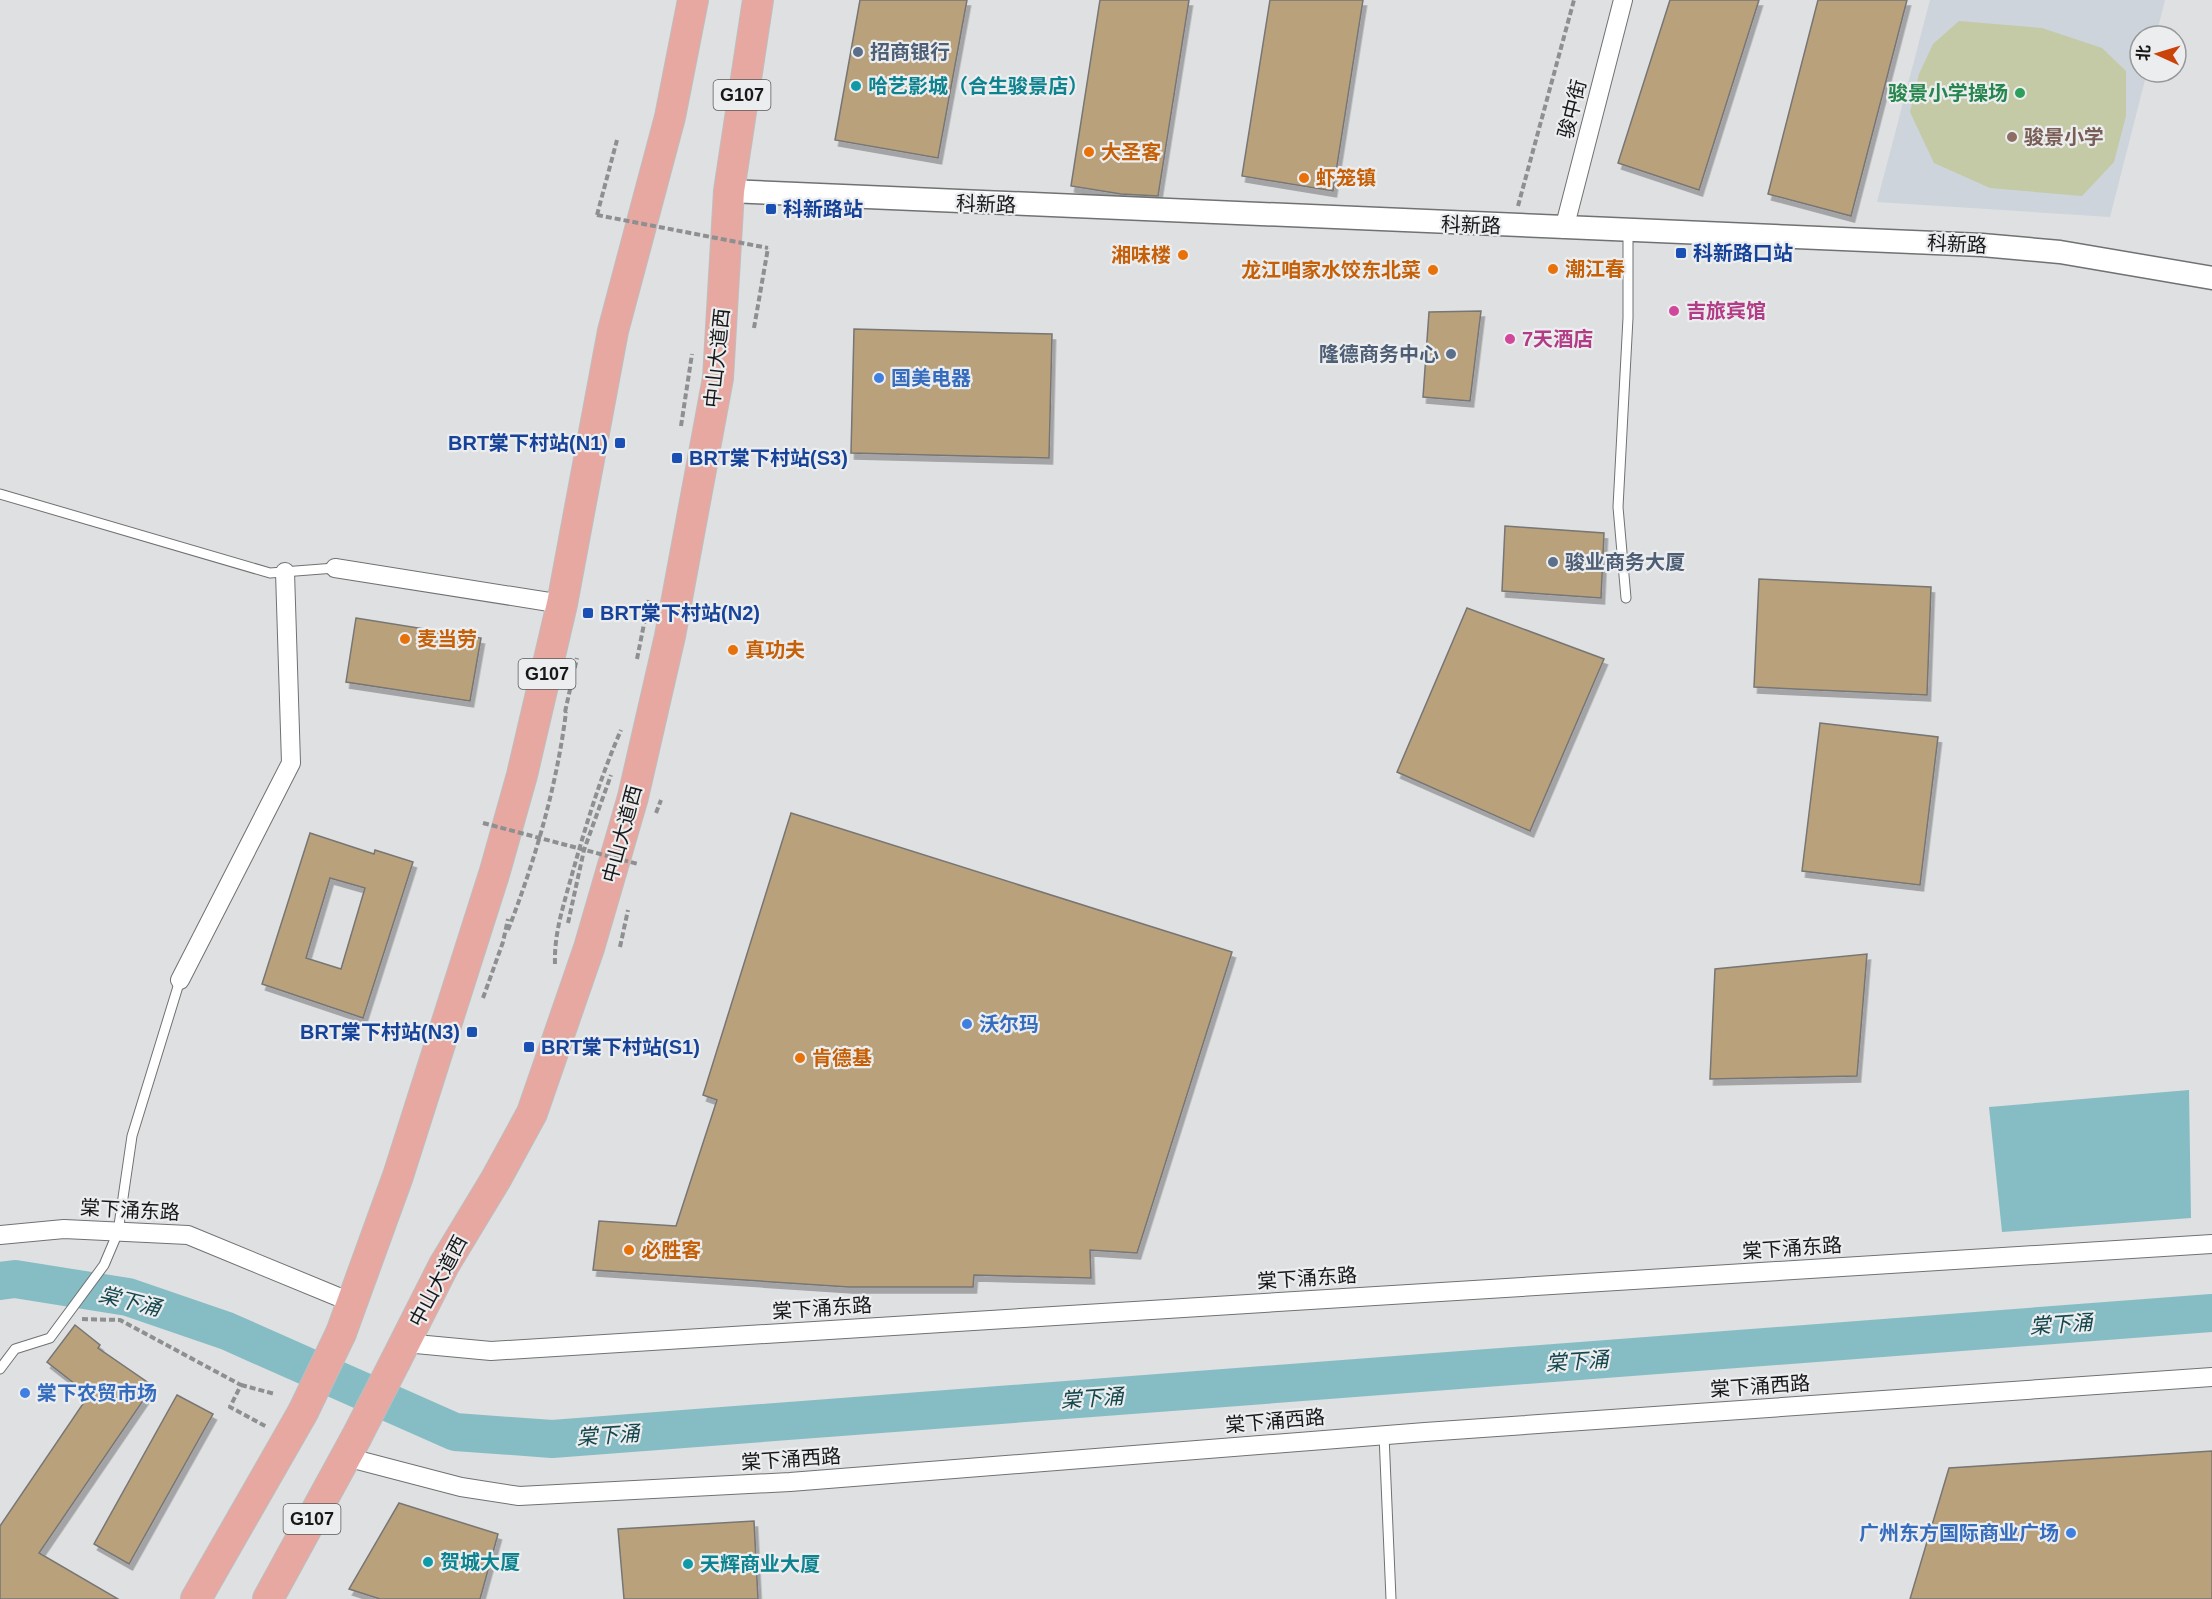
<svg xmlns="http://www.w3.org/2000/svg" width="2212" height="1599" font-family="Arial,'Noto Sans SC',sans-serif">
<defs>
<filter id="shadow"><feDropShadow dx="3.5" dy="6" stdDeviation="0" flood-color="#0004"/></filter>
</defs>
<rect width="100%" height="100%" fill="#dfe0e2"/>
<path fill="#cdd4db" d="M1930 0H2165L2156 36H2140V72H2147L2110 217 1877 202Z"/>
<path fill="#c4caa5" d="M1959 21 2042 28 2102 48 2126 71V116L2114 162 2082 196 1990 188 1934 163 1910 112 1919 74 1933 44Z"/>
<path fill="#86bdc5" d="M2189 1090 2191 1218 2002 1232 1989 1107Z"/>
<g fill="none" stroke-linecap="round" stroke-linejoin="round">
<path stroke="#86bdc5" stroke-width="38" d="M0 1281 15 1279 128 1297 227 1331 455 1432 552 1439 2212 1313"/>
</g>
<g fill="#b9a17c" stroke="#777674" stroke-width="1.5" fill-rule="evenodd" filter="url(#shadow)">
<path d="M860 0H967L938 158 835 140Z"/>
<path d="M1100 0H1189L1158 196 1121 194 1071 186Z"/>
<path d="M1270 0H1363L1333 191 1242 176Z"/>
<path d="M1670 0H1759L1699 190 1618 163Z"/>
<path d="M1818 0H1907L1851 216 1768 194Z"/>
<path d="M1481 311 1470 401 1423 397 1429 312Z"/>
<path d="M854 329 1052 334 1049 458 851 453Z"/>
<path d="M1505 526 1604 533 1601 598 1502 591Z"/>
<path d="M1759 579 1931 587 1927 695 1754 687Z"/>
<path d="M1467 608 1604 659 1530 831 1397 772Z"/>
<path d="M356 618 481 638 470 701 346 682Z"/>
<path d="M1820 723 1938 737 1920 885 1802 871Z"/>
<path d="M791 813 1232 952 1137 1253 1090 1250 1091 1278 974 1275 973 1287H849L593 1270 599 1221 676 1226 717 1100 703 1095Z"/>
<path d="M310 833 374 854 375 850 413 862 363 1018 262 984ZM330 878 365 888 341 969 306 958Z"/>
<path d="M1867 954 1857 1076 1710 1079 1715 969Z"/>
<path d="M75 1325 100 1345 98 1348 153 1386 39 1553 118 1599H0V1526L89 1395 47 1362Z"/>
<path d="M177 1395 213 1414 129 1564 94 1544Z"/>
<path d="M2212 1451V1599H1910L1949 1468Z"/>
<path d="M399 1503 498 1534 480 1599H380L349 1589Z"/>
<path d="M754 1521 758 1599H624L618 1529Z"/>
</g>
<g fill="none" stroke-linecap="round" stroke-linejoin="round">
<defs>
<g id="service">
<path d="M0 494 270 573 335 568"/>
<path d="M1626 598 1618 507 1628 318V231"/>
<path d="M0 1369 15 1349 50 1338 104 1265 118 1232 132 1136 180 980"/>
<path d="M1384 1435 1391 1599"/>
</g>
<g id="minor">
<path d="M1564 229 1623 0"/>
<path d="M335 568 562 604"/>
<path d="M180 980 291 763 285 572"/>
<path d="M0 1235 64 1229 188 1235 353 1303"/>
<path d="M405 1343 491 1351 2212 1244"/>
<path d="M346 1457 461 1487 519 1496 790 1482 1425 1432 2212 1377"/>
</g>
<path id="tertiary" d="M729 191 1982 245 2060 252 2212 278"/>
<g id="trunk">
<path d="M341 1333 398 1176 495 871 522 775 562 604 613 331 670 117 693 0"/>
<path d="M396 1360 444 1265 496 1179 532 1113 589 948 633 797 670 636 718 378 729 191 758 0"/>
<path d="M196 1599 303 1412"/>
<path d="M268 1599 356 1438"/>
</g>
</defs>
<use href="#service" stroke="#707172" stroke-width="11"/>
<use href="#minor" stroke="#707172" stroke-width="20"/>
<use href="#tertiary" stroke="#707172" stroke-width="25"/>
<use href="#trunk" stroke="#bebebf" stroke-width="32"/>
<g stroke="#8e8f91" stroke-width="4" stroke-dasharray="6 3" stroke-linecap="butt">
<path d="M1518 206 1574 0"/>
<path d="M597 215 617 140"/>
<path d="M754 328 768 248"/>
<path d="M681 426 692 354"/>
<path d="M637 659 649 599"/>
<path d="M565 712 577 658"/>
<path d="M656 813 661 800"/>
<path d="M568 923 584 850 611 775"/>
<path d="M508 930C535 861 557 785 566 712"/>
<path d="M620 947 628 910"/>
<path d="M555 964C554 934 563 907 571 878 585 828 600 778 621 730"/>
<path d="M483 998 503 942 508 919"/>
<path d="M82 1319 120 1320 241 1385 230 1407 267 1427"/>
<path d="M241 1385 275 1394"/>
</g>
<use href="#service" stroke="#fff" stroke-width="9"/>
<use href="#minor" stroke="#fff" stroke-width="18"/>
<use href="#tertiary" stroke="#fff" stroke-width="22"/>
<use href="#trunk" stroke="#e6a8a0" stroke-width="30"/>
<defs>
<g id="trunk-bridge">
<path d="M303 1412 341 1333"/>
<path d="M356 1438 396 1360"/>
</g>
</defs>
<use href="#trunk-bridge" stroke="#bebebf" stroke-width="32" stroke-linecap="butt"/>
<g stroke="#8e8f91" stroke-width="4" stroke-dasharray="6 3" stroke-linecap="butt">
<path d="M597 215 768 248"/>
<path d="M483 823 638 864"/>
</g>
<use href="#trunk-bridge" stroke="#e6a8a0" stroke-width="30"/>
</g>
<g fill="#5c6f8a" stroke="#ecedef" stroke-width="2">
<circle cx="858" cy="52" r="6"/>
<circle cx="1451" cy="354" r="6"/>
<circle cx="1553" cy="562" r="6"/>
</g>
<g fill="#0f9aa8" stroke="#ecedef" stroke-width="2">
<circle cx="856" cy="86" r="6"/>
<circle cx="428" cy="1562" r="6"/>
<circle cx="688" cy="1564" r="6"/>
</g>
<circle fill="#2e9e5b" stroke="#ecedef" stroke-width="2" cx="2020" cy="93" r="6"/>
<circle fill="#8d6e63" stroke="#ecedef" stroke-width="2" cx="2012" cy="137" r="6"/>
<g fill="#e8710a" stroke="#ecedef" stroke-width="2">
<circle cx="1089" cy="152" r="6"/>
<circle cx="1304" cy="178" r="6"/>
<circle cx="1183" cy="255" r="6"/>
<circle cx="1553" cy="269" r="6"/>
<circle cx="1433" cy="270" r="6"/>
<circle cx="405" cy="639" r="6"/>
<circle cx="733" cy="650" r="6"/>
<circle cx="800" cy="1058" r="6"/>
<circle cx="629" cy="1250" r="6"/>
</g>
<g fill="#1a4fb4" stroke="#ecedef" stroke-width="2">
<rect x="765" y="203" width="12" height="12" rx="3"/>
<rect x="1675" y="247" width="12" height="12" rx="3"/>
<rect x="614" y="437" width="12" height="12" rx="3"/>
<rect x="671" y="452" width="12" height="12" rx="3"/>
<rect x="582" y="607" width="12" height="12" rx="3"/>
<rect x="466" y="1026" width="12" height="12" rx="3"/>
<rect x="523" y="1041" width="12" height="12" rx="3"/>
</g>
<g fill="#d1479c" stroke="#ecedef" stroke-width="2">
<circle cx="1674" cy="311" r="6"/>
<circle cx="1510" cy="339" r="6"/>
</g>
<g fill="#3f7fe0" stroke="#ecedef" stroke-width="2">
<circle cx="879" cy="378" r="6"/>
<circle cx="967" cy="1024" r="6"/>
<circle cx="25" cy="1393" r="6"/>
<circle cx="2071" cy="1533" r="6"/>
</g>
<g text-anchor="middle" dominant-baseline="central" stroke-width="4.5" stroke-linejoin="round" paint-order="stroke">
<g fill="#ecedef" stroke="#585859" stroke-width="1.5">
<rect x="713.5" y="80" width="57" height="30" rx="4.5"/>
<rect x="518.5" y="659" width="57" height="30" rx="4.5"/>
<rect x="283.5" y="1504" width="57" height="30" rx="4.5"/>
</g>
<g font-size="18" font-weight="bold" fill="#181819">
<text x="742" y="95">G107</text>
<text x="547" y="674">G107</text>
<text x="312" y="1519">G107</text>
</g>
<g font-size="20" font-weight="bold" fill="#4e5e75" stroke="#ecedef" text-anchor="start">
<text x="870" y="52">招商银行</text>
<text x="1439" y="354" text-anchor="end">隆德商务中心</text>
<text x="1565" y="562">骏业商务大厦</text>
</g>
<g font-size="20" font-weight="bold" fill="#0d838f" stroke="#ecedef" text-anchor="start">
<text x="868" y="86">哈艺影城（合生骏景店）</text>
<text x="440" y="1562">贺城大厦</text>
<text x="700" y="1564">天辉商业大厦</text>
</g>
<g font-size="20" font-weight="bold" fill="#27864d" stroke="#ecedef" text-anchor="end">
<text x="2008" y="93">骏景小学操场</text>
</g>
<g font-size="20" fill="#181819" stroke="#ecedef">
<text transform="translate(1572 109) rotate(-76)">骏中街</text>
<text transform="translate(986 204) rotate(2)">科新路</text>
<text transform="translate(1471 225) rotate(2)">科新路</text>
<text transform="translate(1957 244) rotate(3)">科新路</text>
<text transform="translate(717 358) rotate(-84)">中山大道西</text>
<text transform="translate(622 834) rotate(-75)">中山大道西</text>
<text transform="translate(130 1210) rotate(3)">棠下涌东路</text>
<text transform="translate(1792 1248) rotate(-4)">棠下涌东路</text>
<text transform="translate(1307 1278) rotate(-4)">棠下涌东路</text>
<text transform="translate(438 1281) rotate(-62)">中山大道西</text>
<text transform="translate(822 1308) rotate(-4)">棠下涌东路</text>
<text transform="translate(1760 1386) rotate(-4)">棠下涌西路</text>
<text transform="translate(1275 1421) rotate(-5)">棠下涌西路</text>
<text transform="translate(791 1459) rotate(-4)">棠下涌西路</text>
</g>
<g font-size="20" font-weight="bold" fill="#785e54" stroke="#ecedef" text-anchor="start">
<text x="2024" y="137">骏景小学</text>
</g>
<g font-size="20" font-weight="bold" fill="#c56008" stroke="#ecedef" text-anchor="start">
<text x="1101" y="152">大圣客</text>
<text x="1316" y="178">虾笼镇</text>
<text x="1171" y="255" text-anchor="end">湘味楼</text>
<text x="1565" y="269">潮江春</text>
<text x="1421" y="270" text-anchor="end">龙江咱家水饺东北菜</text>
<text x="417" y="639">麦当劳</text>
<text x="745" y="650">真功夫</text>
<text x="812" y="1058">肯德基</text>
<text x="641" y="1250">必胜客</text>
</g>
<g font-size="20" font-weight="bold" fill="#164399" stroke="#ecedef" text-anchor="start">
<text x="783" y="209">科新路站</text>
<text x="1693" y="253">科新路口站</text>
<text x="608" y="443" text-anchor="end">BRT棠下村站(N1)</text>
<text x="689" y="458">BRT棠下村站(S3)</text>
<text x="600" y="613">BRT棠下村站(N2)</text>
<text x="460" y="1032" text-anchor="end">BRT棠下村站(N3)</text>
<text x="541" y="1047">BRT棠下村站(S1)</text>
</g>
<g font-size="20" font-weight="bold" fill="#b23c85" stroke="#ecedef" text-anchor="start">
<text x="1686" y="311">吉旅宾馆</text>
<text x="1522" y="339">7天酒店</text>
</g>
<g font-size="20" font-weight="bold" fill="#366cbe" stroke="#ecedef" text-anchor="start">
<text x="891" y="378">国美电器</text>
<text x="979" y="1024">沃尔玛</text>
<text x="37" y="1393">棠下农贸市场</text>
<text x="2059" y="1533" text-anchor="end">广州东方国际商业广场</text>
</g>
<g font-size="21" font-style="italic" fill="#15474d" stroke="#ecedef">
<text transform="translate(130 1301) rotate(14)">棠下涌</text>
<text transform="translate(2061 1324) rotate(-4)">棠下涌</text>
<text transform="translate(1577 1361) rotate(-4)">棠下涌</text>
<text transform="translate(1092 1398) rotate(-4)">棠下涌</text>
<text transform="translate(608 1435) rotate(-4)">棠下涌</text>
</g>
</g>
<g transform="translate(2158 54) rotate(274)"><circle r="28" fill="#ecedef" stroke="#979899" stroke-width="1.5"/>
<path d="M0-4.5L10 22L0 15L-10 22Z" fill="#ca4309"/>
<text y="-9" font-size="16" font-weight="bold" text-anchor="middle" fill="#181819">北</text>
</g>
</svg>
